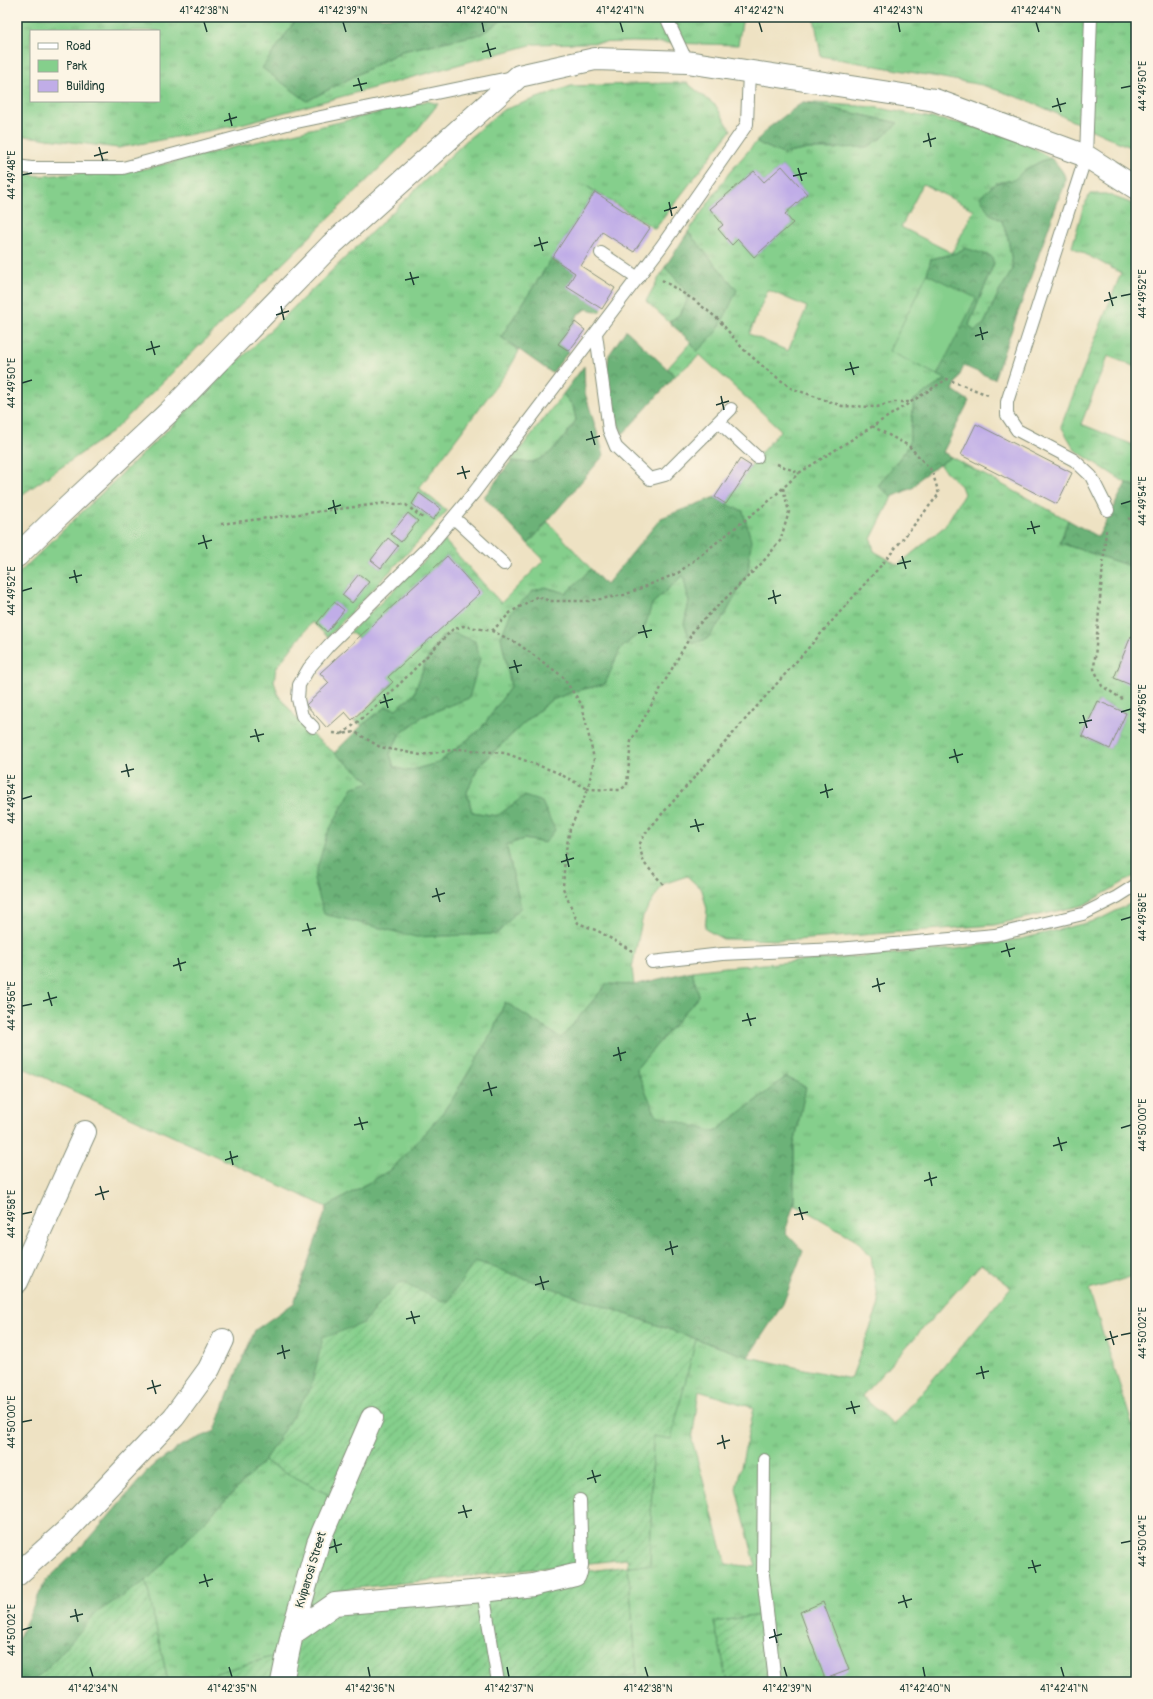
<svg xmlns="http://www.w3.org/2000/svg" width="1153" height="1699" font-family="Pangolin,sans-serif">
<defs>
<pattern id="grass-tufts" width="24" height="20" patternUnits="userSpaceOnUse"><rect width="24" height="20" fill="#85cf8c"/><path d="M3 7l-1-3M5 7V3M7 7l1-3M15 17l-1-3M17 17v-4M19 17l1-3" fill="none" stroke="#6ca973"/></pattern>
<pattern id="forest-crowns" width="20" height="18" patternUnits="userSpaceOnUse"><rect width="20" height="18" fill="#6cb278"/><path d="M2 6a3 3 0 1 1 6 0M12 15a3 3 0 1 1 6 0" fill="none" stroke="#589263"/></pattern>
<pattern id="garden-furrows" width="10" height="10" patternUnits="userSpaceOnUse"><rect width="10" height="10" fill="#85cf8c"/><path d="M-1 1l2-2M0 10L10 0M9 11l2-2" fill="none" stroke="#6ca973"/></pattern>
</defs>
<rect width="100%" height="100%" fill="#fcf5e5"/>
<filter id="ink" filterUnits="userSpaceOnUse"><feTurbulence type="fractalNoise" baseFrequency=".025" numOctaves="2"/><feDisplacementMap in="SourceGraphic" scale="8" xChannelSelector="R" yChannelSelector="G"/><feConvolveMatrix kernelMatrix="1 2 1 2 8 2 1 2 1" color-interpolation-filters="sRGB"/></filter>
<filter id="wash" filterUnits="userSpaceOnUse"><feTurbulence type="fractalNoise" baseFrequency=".012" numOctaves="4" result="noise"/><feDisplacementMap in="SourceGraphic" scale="16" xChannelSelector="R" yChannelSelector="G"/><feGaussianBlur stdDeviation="0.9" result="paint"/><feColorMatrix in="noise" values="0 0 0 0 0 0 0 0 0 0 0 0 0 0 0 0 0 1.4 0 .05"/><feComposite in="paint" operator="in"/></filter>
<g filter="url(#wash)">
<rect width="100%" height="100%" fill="#eee2c3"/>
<g fill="url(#grass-tufts)" stroke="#528660" fill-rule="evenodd">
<path d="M18 17H298L263 68 307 101 402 51 481 34 507 17H743L738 45 634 42 534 44 234 126 118 148 17 135V19ZM31 31H159V101H31Z"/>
<path d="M814 17H1136V150L1029 101 982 85 821 56Z"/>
<path d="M665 83H687L716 106 731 130 655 229 585 185 595 192 501 337 519 351 509 369 419 488 447 511 328 637 312 622 276 668 274 681 278 695 308 732 372 782 511 864 506 845 524 839 545 843 497 816 472 812 467 792 478 767 524 723 550 701 572 692 605 684 620 649 644 629 652 604 684 574 689 602 684 624 707 639 725 615 748 572 743 512 726 504 757 457 781 430 700 355 675 376 668 368 737 290 688 232 729 173 756 142 783 154 808 149H836L898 123 803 102 873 107 964 124 1020 140 1051 158 1042 161 1024 170 1014 180 996 183 989 213 1002 221 1008 238 1013 269 999 292 984 324 974 331 969 325 994 263 965 248 956 253 931 259 927 274 890 351 947 379 914 400 909 446 878 486 892 497 871 539 874 551 898 565 945 526 964 494 961 486 939 465 951 457 1068 520 1060 543 1136 568V639L1131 637 1114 677 1136 687V875L1084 905 994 925 796 940 723 939 705 929 707 909 702 890 687 876 663 884 643 916 632 968 634 985 607 984 561 1039 505 1002 492 1033 453 1098 440 1116 392 1169 327 1207 17 1065V575L468 139 503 110 571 86ZM782 166 807 194 785 214 793 223 754 257 738 239 731 244 718 229 723 225 710 209 754 171 764 182ZM923 184 974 210 952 253 901 227ZM768 290 807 307 788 351 749 334ZM419 494 441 509 433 520 412 504ZM408 513 418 521 401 542 391 534ZM388 539 398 547 381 568 371 560ZM359 574 369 582 352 603 342 595ZM334 602 344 610 327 631ZM1098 701 1126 713 1110 749 1082 736Z"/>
<path d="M427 101 438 104 414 134 112 432 17 498V173L40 176 144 169Z"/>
<path d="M1090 194H1106L1136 205V367L1108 356 1081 424 1136 446V487L1126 483 1075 450 1061 426 1121 273 1072 247 1083 208Z"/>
<path d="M665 267 683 287 687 301 680 314 669 322 646 301Z"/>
<path d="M563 394 573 406 576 420C565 436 552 459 530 462 525 463 517 461 511 461Z"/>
<path d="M548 522 591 569 566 593 545 587 533 591 501 637 511 686 481 729 438 763 408 771 394 767 390 754 399 735 423 716 469 698 426 661 414 694 396 709 386 707 362 725 354 721 393 682 388 677 480 592 447 556 358 638 350 632 445 541 501 603 544 560 528 544Z"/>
<path d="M1136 901V1275L1089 1290 1136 1436V1682H769L760 1615 714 1622 728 1682H601L637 1674 628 1566 650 1564 653 1435 671 1438 696 1339 748 1357 851 1379 879 1304 871 1257 855 1239 794 1204V1145L805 1087 786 1077 715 1132 656 1116 636 1069 699 996 692 971 726 967 956 949 1021 939 1098 920ZM981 1264 1011 1287 894 1425 862 1396ZM699 1391 754 1408 736 1489 756 1567 726 1564 692 1440Z"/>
<path d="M264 1461 337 1499 288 1652 186 1682H168L146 1581Z"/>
</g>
<g fill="url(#forest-crowns)" stroke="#467856">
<path d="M298 17H507L481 34 402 51 307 101 262 68Z"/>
<path d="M803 102 898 123 883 137 867 147 808 149 783 154 756 142 767 129Z"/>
<path d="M1051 158C1069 177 1068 178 1058 201L994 379 964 366 953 390 969 401 943 452 951 457 921 477 914 487 892 497 878 486 909 446 914 400 946 379 937 375 975 298 927 274 931 259 956 253 965 248 991 256 994 263 969 325 974 331 984 324 999 292 1013 269 1008 238 1002 221 989 213 980 197 996 183 1014 180 1024 170 1042 161Z"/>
<path d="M688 232 737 290 727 312 717 331 697 352 690 341 669 322 680 314 687 301 683 287 665 267Z"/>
<path d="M552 258 575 273 567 287 602 309 599 312 587 309 578 314 575 322 559 344 569 351 552 373 501 337Z"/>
<path d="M626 330 675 376 623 434 611 410 606 380 609 355Z"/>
<path d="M584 366 585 393 604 455 528 544 484 497 511 461C517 461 524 463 530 462 551 459 565 436 576 420L573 406 563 394Z"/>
<path d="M1126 483 1136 487V568L1060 543 1068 520 1098 537Z"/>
<path d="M715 497 726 504 743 511 751 540 748 572 725 615 707 639 692 644 684 624 689 602 683 575 652 604 644 629 620 649 605 684 572 692 550 701 524 723 478 767 467 792 472 812 497 816 524 796 542 802 555 830 545 843 524 839 506 845 521 907 497 934 416 937 324 914 314 879 327 834 353 787 371 782 334 753 362 725 386 707 396 709 414 694 426 661 441 637 454 633 475 641 480 659 469 698 423 716 399 735 390 754 394 767 408 771 438 763 481 729 511 686 501 637 511 612 533 591 545 587 566 593 591 569 606 585 661 518Z"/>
<path d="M692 971 699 996 636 1069 656 1115 715 1132 786 1077 806 1087 794 1145V1204L785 1232 803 1251 783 1304 748 1357 475 1261 448 1303 377 1306 364 1323 323 1339 311 1387 264 1461 146 1581 96 1613 48 1668 32 1682H17V1641L45 1582 90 1538 150 1468 182 1445 215 1431 231 1386 255 1330 294 1303 327 1207 392 1169 440 1116 453 1098 492 1033 505 1002 561 1038 607 984 634 985Z"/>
</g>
<path fill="#85cf8c" stroke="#528660" d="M927 274 976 298 937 375 889 351Z"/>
<g fill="url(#garden-furrows)" stroke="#528660">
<path d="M475 1261 696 1339 671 1439 653 1436 650 1565 628 1566 637 1674 601 1682H186L288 1652 335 1604 628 1566 627 1559 338 1590 304 1619 337 1499 264 1461 311 1387 323 1338 364 1323 377 1306 400 1282 447 1303Z"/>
<path d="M146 1581 168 1682H32L48 1668 96 1613Z"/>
<path d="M761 1615 769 1682H728L714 1622Z"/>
</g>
<g id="blocks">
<g fill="#c0ade7">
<path d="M782 166 807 194 785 214 793 223 754 257 738 239 732 245 718 229 723 225 710 209 754 171 764 182Z"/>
<path d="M595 192 650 228 634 252 602 232 581 266 615 288 602 309 567 287 575 273 552 258Z"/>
<path d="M575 322 585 330 569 351 558 344Z"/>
<path d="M976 424 1072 473 1057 504 961 455Z"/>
<path d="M740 459 751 466 726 504 715 497Z"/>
<path d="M419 493 441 509 433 520 412 504Z"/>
<path d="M408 513 418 521 401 542 391 534Z"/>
<path d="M388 538 398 546 381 568 371 560Z"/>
<path d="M447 556 480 593 388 677 393 682 352 720 345 712 327 728 306 705 329 683 320 673Z"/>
<path d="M359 574 369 582 352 603 342 595Z"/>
<path d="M334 602 344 610 327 632 317 623Z"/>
<path d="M1131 636 1136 639V687L1114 678Z"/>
<path d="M1098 701 1126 713 1110 749 1082 736Z"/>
<path d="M823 1602 849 1670 825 1679 800 1612Z"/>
</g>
</g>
</g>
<g filter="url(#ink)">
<use href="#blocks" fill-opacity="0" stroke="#86907c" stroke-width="1"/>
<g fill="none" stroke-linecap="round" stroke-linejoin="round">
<defs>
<g id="lane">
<path d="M666 17 687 62"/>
<path d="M1091 17 1086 156 1007 402V415L1017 430 1074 460 1091 476 1108 510"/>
<path d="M17 166 31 168H123L287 124 513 77"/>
<path d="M601 253 638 278"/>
<path d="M596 334 609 430 616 447 650 479 665 475 731 409"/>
<path d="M719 422 757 457"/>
<path d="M454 518 504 564"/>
<path d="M313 727 302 716 298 699 299 685 309 668 329 645 431 544 473 494 661 247 747 124 749 71"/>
<path d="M652 962 722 954 838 949 995 935 1083 914 1117 897 1136 885"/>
<path d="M764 1460 763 1575 775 1682"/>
<path d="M575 1575 581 1573 582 1565 580 1500"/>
<path d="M483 1591 498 1682"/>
</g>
<g id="street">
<path d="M17 1282 85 1132"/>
<path d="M17 1575 65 1532 174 1417 209 1369 223 1340"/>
<path d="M292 1634 335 1604 483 1591 533 1585 575 1575"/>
<path d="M282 1682 292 1634 318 1543 372 1418"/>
</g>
<path id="secondary" d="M17 556 55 519 169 412 331 245 519 76 595 59 687 62 935 100 1086 156 1136 188"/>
</defs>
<use href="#lane" stroke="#86907c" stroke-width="14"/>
<use href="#street" stroke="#86907c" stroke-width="24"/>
<use href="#secondary" stroke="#86907c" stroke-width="24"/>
<g stroke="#86907c" stroke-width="2.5" stroke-dasharray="3 3" stroke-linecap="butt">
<path d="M662 280 694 300 718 319 743 349 766 369 791 388 842 406 877 407 894 402H910"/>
<path d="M777 464 799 473 947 379 988 395"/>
<path d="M1128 518 1136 522"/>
<path d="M221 524 386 503 406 505 424 519"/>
<path d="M1106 530 1094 669 1102 686 1122 699"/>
<path d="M492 631 511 612 538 596 549 601H589L624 595 678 573 769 501 799 473"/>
<path d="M333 733 342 734 355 732 380 747 421 755 458 749 505 753 556 772 588 789 570 829 565 855 563 888 578 923 598 931 634 952"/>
<path d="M342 734C383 704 417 666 452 630L463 626 492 631 517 643 562 676 582 705 594 759 588 789 620 790 627 785 631 741 695 628 762 563 780 541 789 512 783 488"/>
<path d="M663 884 644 863 639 845 647 831 884 562 939 494 932 471 909 446 872 426"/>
</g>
<use href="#lane" stroke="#fff" stroke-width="12"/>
<use href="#street" stroke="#fff" stroke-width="22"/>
<use href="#secondary" stroke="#fff" stroke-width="22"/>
</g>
</g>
<path fill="none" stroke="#1f3d34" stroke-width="1.5" d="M204 22 207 32M343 22 346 32M482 22 484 32M620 22 623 32M759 22 762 32M898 22 900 32M1036 22 1039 32M487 43 491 57M482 52 496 48M358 78 362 91M353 86 367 83M1121 88 1131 86M1057 98 1061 112M1052 107 1066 103M229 113 232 126M224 121 237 117M928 133 931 147M923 142 936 138M99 147 103 161M94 156 108 152M798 168 802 181M22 175 32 173M793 176 807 173M669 202 672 216M664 211 677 207M539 237 543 251M534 246 548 242M410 272 414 285M405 280 419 277M1109 292 1113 306M1121 296 1131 294M1104 301 1117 297M281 306 284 320M276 315 289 311M980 327 983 340M975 336 988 332M151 341 155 355M146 350 160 346M850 362 854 375M845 370 859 367M22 383 32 380M721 396 724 410M716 405 729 401M591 431 595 445M586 440 600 436M462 466 466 479M457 474 470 471M333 500 336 514M1121 504 1131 501M328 509 341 505M1031 521 1035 534M1027 529 1040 526M203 535 207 549M198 544 212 540M902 556 906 569M897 564 911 561M74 570 77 583M69 578 82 575M773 590 776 604M22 591 32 588M768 599 781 595M643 625 647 638M638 633 652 630M514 660 518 673M509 668 522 665M384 694 388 708M380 703 393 699M1121 712 1131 709M1083 715 1087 728M1079 723 1092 720M255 729 259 742M250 737 264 734M954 749 958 763M949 758 963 754M126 764 129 777M121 772 134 769M825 784 828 798M820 793 833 789M22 799 32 796M695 819 699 832M690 827 704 824M566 854 569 867M561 862 574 858M436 888 440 902M432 897 445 893M1121 920 1131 917M307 923 311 936M302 931 316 928M1006 943 1010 957M1001 952 1015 948M178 958 181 971M173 966 186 962M877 978 880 992M872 987 885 983M48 992 52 1006M43 1001 57 997M22 1006 32 1004M747 1013 751 1026M742 1021 756 1018M618 1047 621 1061M613 1056 626 1052M488 1082 492 1096M483 1091 497 1087M359 1117 363 1130M354 1125 368 1122M1121 1128 1131 1125M1058 1137 1062 1151M1053 1146 1067 1142M230 1151 233 1165M225 1160 238 1156M929 1172 932 1186M924 1181 937 1177M100 1186 104 1200M95 1195 109 1191M799 1207 803 1220M22 1214 32 1212M794 1215 808 1212M670 1241 673 1255M665 1250 678 1246M540 1276 544 1290M535 1285 549 1281M411 1311 415 1324M406 1319 420 1316M1110 1331 1114 1345M1121 1335 1131 1333M1105 1340 1118 1336M282 1345 285 1359M277 1354 290 1350M981 1366 984 1379M976 1374 989 1371M152 1380 156 1394M147 1389 161 1385M851 1401 855 1414M846 1409 860 1406M22 1422 32 1420M722 1435 725 1449M717 1444 730 1440M592 1470 596 1483M587 1479 601 1475M463 1505 467 1518M458 1513 472 1510M334 1539 337 1553M1121 1543 1131 1541M329 1548 342 1544M1032 1560 1036 1573M1028 1568 1041 1565M204 1574 208 1587M199 1583 213 1579M903 1595 907 1608M898 1603 912 1599M75 1609 78 1622M70 1617 83 1614M774 1629 777 1643M22 1630 32 1627M769 1638 782 1634M90 1667 93 1677M229 1667 232 1677M368 1667 370 1677M507 1667 509 1677M645 1667 648 1677M784 1667 787 1677M923 1667 925 1677M1061 1667 1064 1677"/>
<g text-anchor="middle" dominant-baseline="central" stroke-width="4" stroke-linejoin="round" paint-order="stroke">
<g font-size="12" fill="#1f3d34" stroke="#fcf5e5">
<text transform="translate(311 1570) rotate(-73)">Kviparosi Street</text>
</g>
</g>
<rect width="1153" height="1699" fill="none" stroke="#fcf5e5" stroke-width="44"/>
<rect x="30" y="30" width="130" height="72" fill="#fcf5e5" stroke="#a4ab9e"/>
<rect x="38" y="43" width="20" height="6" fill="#ffffff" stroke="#a4ab9e"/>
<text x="66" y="50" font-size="12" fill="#1f3d34">Road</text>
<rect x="38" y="60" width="20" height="12" fill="#85cf8c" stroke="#a4ab9e"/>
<text x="66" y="70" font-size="12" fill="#1f3d34">Park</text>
<rect x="38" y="80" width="20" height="12" fill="#c0ade7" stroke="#a4ab9e"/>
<text x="66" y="90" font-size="12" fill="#1f3d34">Building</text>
<rect x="22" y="22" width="1109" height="1655" fill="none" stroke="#1f3d34" stroke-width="1.5"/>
<g font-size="10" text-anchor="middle" fill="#1f3d34">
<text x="204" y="14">41°42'38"N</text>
<text x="343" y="14">41°42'39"N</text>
<text x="482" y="14">41°42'40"N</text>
<text x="620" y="14">41°42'41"N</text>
<text x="759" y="14">41°42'42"N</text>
<text x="898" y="14">41°42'43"N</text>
<text x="1036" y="14">41°42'44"N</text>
<text transform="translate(1142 86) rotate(-90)" y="4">44°49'50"E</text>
<text transform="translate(11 175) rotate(-90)" y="4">44°49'48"E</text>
<text transform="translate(1142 294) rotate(-90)" y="4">44°49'52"E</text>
<text transform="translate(11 383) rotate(-90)" y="4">44°49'50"E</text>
<text transform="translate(1142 501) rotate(-90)" y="4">44°49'54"E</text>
<text transform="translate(11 591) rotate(-90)" y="4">44°49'52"E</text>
<text transform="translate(1142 709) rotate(-90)" y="4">44°49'56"E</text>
<text transform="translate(11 799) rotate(-90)" y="4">44°49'54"E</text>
<text transform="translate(1142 917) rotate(-90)" y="4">44°49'58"E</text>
<text transform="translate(11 1006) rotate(-90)" y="4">44°49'56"E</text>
<text transform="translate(1142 1125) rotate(-90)" y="4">44°50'00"E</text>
<text transform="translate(11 1214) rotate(-90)" y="4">44°49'58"E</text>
<text transform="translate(1142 1333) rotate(-90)" y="4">44°50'02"E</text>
<text transform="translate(11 1422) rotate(-90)" y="4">44°50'00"E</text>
<text transform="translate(1142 1541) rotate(-90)" y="4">44°50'04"E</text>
<text transform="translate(11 1630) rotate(-90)" y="4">44°50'02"E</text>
<text x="93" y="1692">41°42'34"N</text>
<text x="232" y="1692">41°42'35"N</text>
<text x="370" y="1692">41°42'36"N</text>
<text x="509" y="1692">41°42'37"N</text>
<text x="648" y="1692">41°42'38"N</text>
<text x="787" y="1692">41°42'39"N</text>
<text x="925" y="1692">41°42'40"N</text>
<text x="1064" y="1692">41°42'41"N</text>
</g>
</svg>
